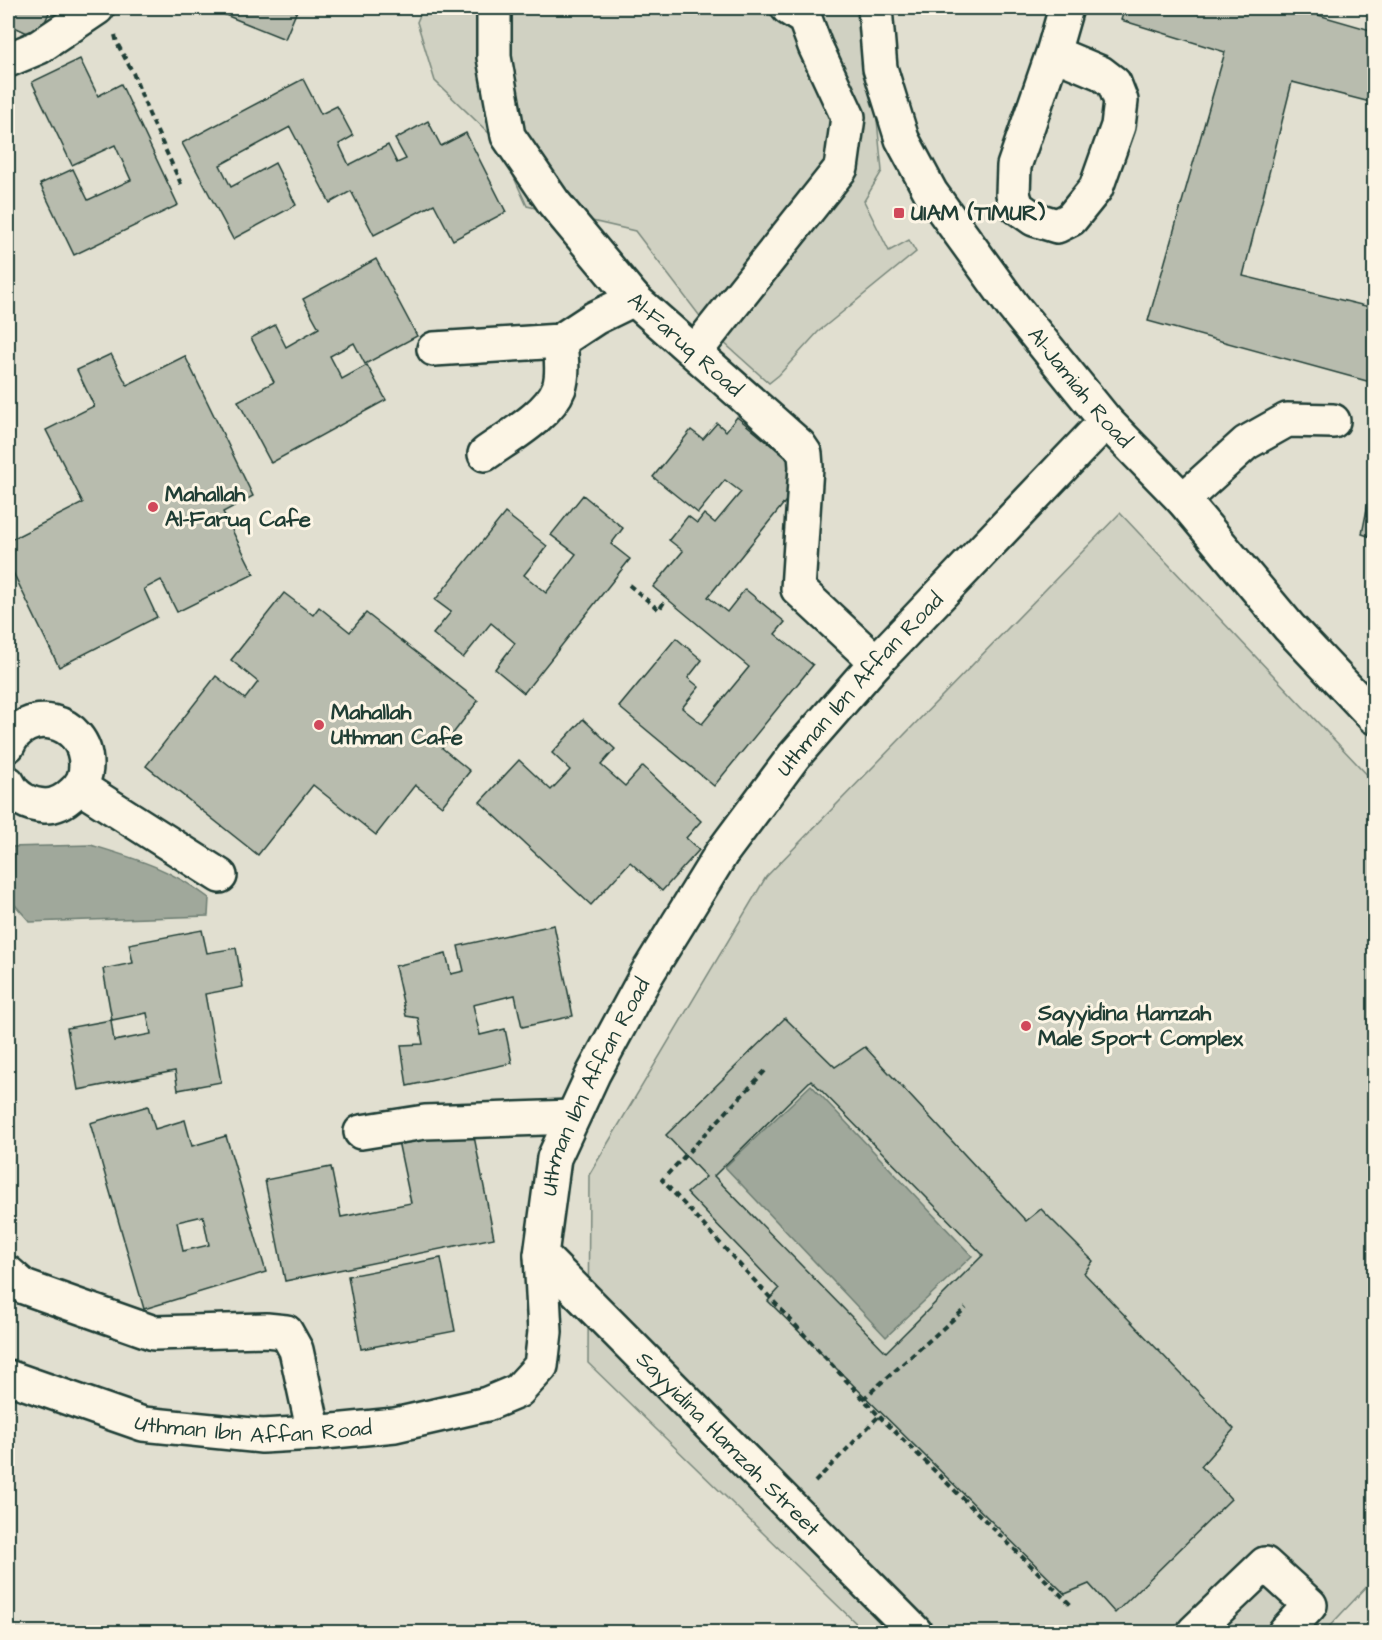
<svg xmlns="http://www.w3.org/2000/svg" width="1382" height="1640" font-family="'Architects Daughter',sans-serif">
<rect width="100%" height="100%" fill="#f3eede"/>
<filter id="ink" filterUnits="userSpaceOnUse"><feTurbulence type="fractalNoise" baseFrequency=".0167" numOctaves="2"/><feDisplacementMap in="SourceGraphic" scale="12" xChannelSelector="R" yChannelSelector="G"/><feConvolveMatrix kernelMatrix="1 2 1 2 8 2 1 2 1" color-interpolation-filters="sRGB"/></filter>
<g filter="url(#ink)">
<rect fill="#e1dfd0" x="8" y="8" width="1366" height="1624"/>
<g fill="#d0d1c2" stroke="#78877b" stroke-width="1.5">
<path d="M423 8H866L882 171 864 201 889 251 909 240 916 252 818 332 779 375 769 383 712 332 635 231 527 206 498 142 435 81 417 22Z"/>
<path d="M1120 513 1374 782V1579L1324 1632H865L588 1363 589 1175 766 877Z"/>
</g>
<g fill="#a0a89b" stroke="#6c7d72" stroke-width="1.5">
<path d="M91 845C137 859 169 868 209 898L208 916 30 922 8 897V847Z"/>
<path d="M811 1085 972 1256 886 1337 725 1167Z"/>
</g>
<g fill="#b8bcae" stroke="#1f3d34" stroke-width="1.5" fill-rule="evenodd">
<path d="M8 8H51L38 38 8 24Z"/>
<path d="M208 8H298L285 39Z"/>
<path d="M1125 8H1294L1374 31V103L1292 82 1243 276 1374 308V383L1148 321 1225 52 1121 20Z"/>
<path d="M80 59 98 96 121 84 178 205 74 255 40 184 73 169 88 200 131 180 115 145 72 165 32 82Z"/>
<path d="M303 79 321 114 337 106 353 136 339 144 349 165 388 145 397 163 406 159 395 139 428 121 441 146 466 133 506 212 453 240 434 204 374 235 351 191 330 203 290 127 220 165 231 187 275 163 296 205 233 239 182 143Z"/>
<path d="M376 259 417 336 365 364 354 343 330 356 342 379 367 365 386 400 271 463 238 401 274 382 251 338 275 325 286 347 319 328 303 299Z"/>
<path d="M111 354 127 385 185 356 253 496 223 512 254 574 177 612 161 580 144 589 157 617 59 667 8 562V541L83 503 46 430 94 406 77 370Z"/>
<path d="M737 417 772 446 802 453 798 486 708 597 727 612 745 589 785 622 775 634 813 665 714 786 619 707 676 638 702 660 688 678 699 687 682 708 702 724 749 667 653 587 683 551 669 540 688 516 697 523 704 514 715 523 741 492 725 480 698 513 653 477 691 430 703 439 717 423 726 431Z"/>
<path d="M1374 473V538L1362 534Z"/>
<path d="M583 495 623 528 611 544 630 559 524 693 495 669 515 643 491 623 463 658 433 634 451 612 435 600 505 513 547 546 524 575 546 593 576 554 551 535Z"/>
<path d="M284 593 313 615 319 607 350 632 366 613 478 701 442 748 470 771 442 806 415 785 376 835 313 785 258 855 146 766 216 676 245 699 258 682 231 660Z"/>
<path d="M583 719 615 749 601 765 625 786 643 766 701 821 686 838 699 850 662 891 630 862 591 905 480 802 519 760 551 790 570 770 552 753Z"/>
<path d="M554 925 573 1016 522 1027 515 995 473 1005 480 1035 505 1029 512 1063 407 1086 401 1045 423 1044 418 1018 406 1016 395 966 446 954 451 974 464 971 458 946Z"/>
<path d="M202 930 207 953 236 948 243 987 205 994 221 1082 178 1090 175 1071 78 1090 67 1028 111 1020 114 1041 151 1034 147 1013 112 1020 103 969 133 963 129 944Z"/>
<path d="M785 1018 835 1067 865 1047 1026 1221 1041 1209 1093 1261 1084 1273 1234 1429 1201 1466 1231 1499 1115 1613 1089 1584 1065 1594 768 1301 779 1289 687 1193 706 1177 666 1135ZM811 1080 983 1255 886 1352 714 1176Z"/>
<path d="M148 1106 155 1129 185 1120 192 1146 226 1136 266 1272 144 1309 90 1123ZM203 1216 209 1245 183 1251 177 1222Z"/>
<path d="M472 1126 494 1238 285 1281 265 1180 331 1167 341 1217 411 1203 398 1141Z"/>
<path d="M441 1258 455 1331 361 1349 348 1276Z"/>
</g>
<g fill="none" stroke-linecap="round" stroke-linejoin="round">
<defs>
<g id="minor">
<path id="s1" d="M494 8V57L508 136 554 203 634 299 799 445 805 454 806 467 798 589 876 662"/>
<path id="s2" d="M875 8 880 68 902 139 931 193 1012 305 1106 421 1183 500 1289 627 1374 717"/>
<path d="M1053 53 1101 73 1114 83 1121 101 1118 126 1096 188 1071 219 1057 226 1034 219 1017 207 1013 194 1014 166 1053 53 1066 8"/>
<path d="M8 60 39 47 97 8"/>
<path d="M434 349 560 341 595 318 634 299"/>
<path d="M695 352 841 168 848 117 815 46 805 19 788 8"/>
<path d="M485 454C507 438 549 415 559 388 564 374 561 356 560 341"/>
<path d="M1183 500 1246 443 1287 420 1333 421"/>
<path d="M8 745C24 706 86 717 86 765 86 777 82 785 73 793 65 801 57 806 45 806 29 805 15 798 8 783"/>
<path d="M80 787 220 876"/>
<path d="M361 1132 425 1122 572 1117"/>
<path id="s3" d="M541 1255 915 1632"/>
<path d="M8 1273 24 1287 154 1333 266 1330 286 1332 296 1350 314 1433"/>
<path id="s4" d="M8 1377 143 1424 262 1436 314 1433 395 1425 487 1404 518 1391 541 1366 545 1332 541 1255 554 1158 593 1074 647 974 721 854 794 756 876 662 1106 421"/>
<path d="M1194 1632 1265 1564 1310 1605 1285 1632"/>
</g>
</defs>
<use href="#minor" stroke="#1f3d34" stroke-width="38"/>
<g stroke="#1f3d34" stroke-width="4" stroke-dasharray="6 4.5" stroke-linecap="butt">
<path d="M115 35 117 43 133 73 149 114 182 186"/>
<path d="M629 585 659 610 666 599"/>
<path d="M765 1071 662 1180 879 1416 814 1483"/>
<path d="M863 1399 966 1308"/>
<path d="M879 1416 1071 1605"/>
</g>
<use href="#minor" stroke="#fcf5e5" stroke-width="33"/>
</g>
</g>
<g fill="#d1495b" stroke="#fcf5e5" stroke-width="2">
<rect x="893" y="207" width="12" height="12" rx="3"/>
<circle cx="153" cy="507" r="6"/>
<circle cx="319" cy="725" r="6"/>
<circle cx="1026" cy="1026" r="6"/>
</g>
<g text-anchor="middle" dominant-baseline="central" stroke-width="6" stroke-linejoin="round" paint-order="stroke">
<g font-size="22" font-weight="bold" fill="#1f3d34" stroke="#fcf5e5" text-anchor="start">
<text x="911" y="213">UIAM (TIMUR)</text>
<text x="165" y="494">Mahallah<tspan x="165" dy="25">Al-Faruq Cafe</tspan></text>
<text x="331" y="712">Mahallah<tspan x="331" dy="25">Uthman Cafe</tspan></text>
<text x="1038" y="1013">Sayyidina Hamzah<tspan x="1038" dy="25">Male Sport Complex</tspan></text>
</g>
<g font-size="22" fill="#1f3d34" stroke="#fcf5e5">
<text stroke="none"><textPath href="#s1" startOffset="404">Al-Faruq Road</textPath></text>
<text stroke="none"><textPath href="#s2" startOffset="441">Al-Jamiah Road</textPath></text>
<text stroke="none"><textPath href="#s4" startOffset="1334">Uthman Ibn Affan Road</textPath></text>
<text stroke="none"><textPath href="#s4" startOffset="848">Uthman Ibn Affan Road</textPath></text>
<text stroke="none"><textPath href="#s4" startOffset="254">Uthman Ibn Affan Road</textPath></text>
<text stroke="none"><textPath href="#s3" startOffset="266">Sayyidina Hamzah Street</textPath></text>
</g>
</g>
<rect width="1382" height="1640" fill="none" stroke="#fcf5e5" stroke-width="30"/>
<rect x="15" y="15" width="1352" height="1610" fill="none" stroke="#1f3d34" stroke-width="2" filter="url(#ink)"/>
</svg>
